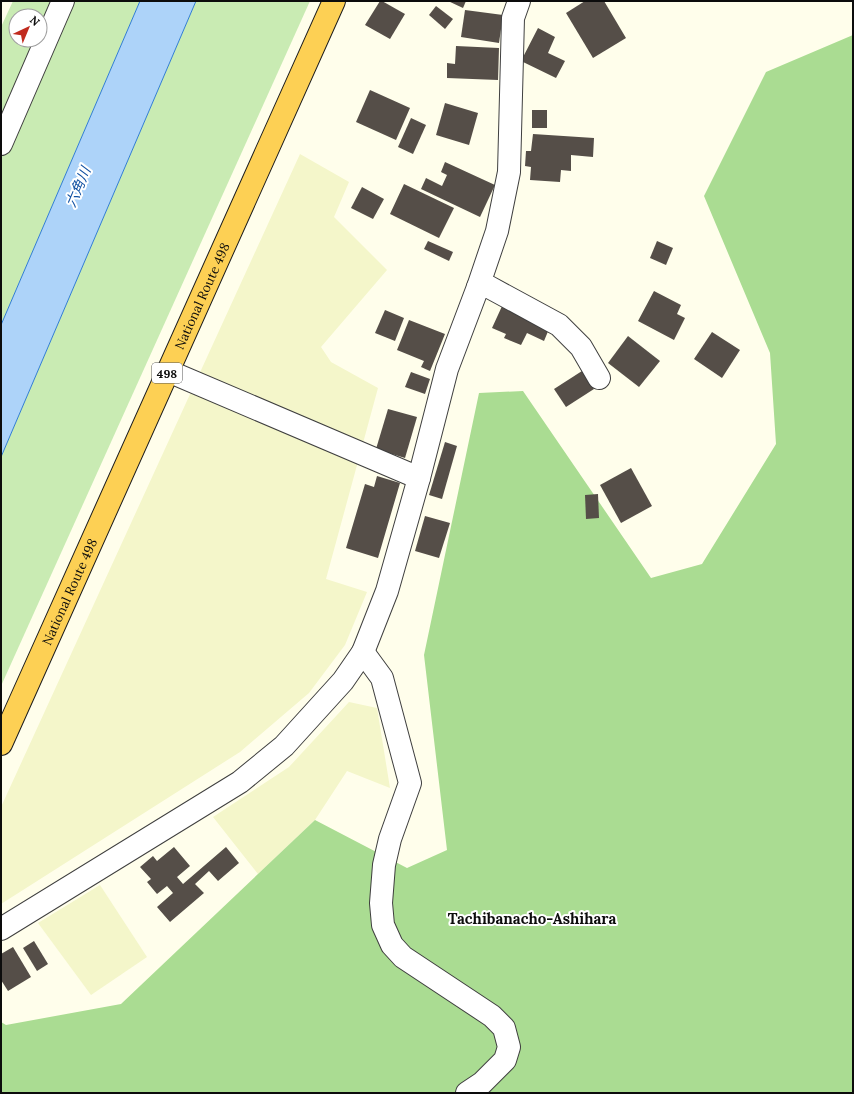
<svg xmlns="http://www.w3.org/2000/svg" width="854" height="1094" font-family="Lora,'Noto Sans JP',serif">
<rect width="100%" height="100%" fill="#fffeeb"/>
<g fill="#f4f6ca">
<path d="M300 154 349 182 334 217 387 270 321 347 331 362 378 388 326 579 367 592 345 645 309 693 240 752 1 904V807Z"/>
<path d="M349 702 377 708 390 788 347 771 315 820 258 874 213 817 289 767Z"/>
<path d="M100 885 147 957 91 995 38 923Z"/>
</g>
<g fill="#c9ebb3" fill-rule="evenodd">
<path d="M13 1H140L1 325V27ZM16 16H40V40H16Z"/>
<path d="M196 1H310L1 686V457Z"/>
</g>
<path fill="#aadc92" d="M853 35V1093H1V1022L6 1025 121 1004 315 820 407 868 447 850 424 655 479 393 523 391 651 578 702 564 776 444 770 353 704 196 766 72Z"/>
<path fill="#add3f9" stroke="#317dd3" d="M140 1H196L1 457V325Z"/>
<g fill="#554e48">
<path d="M380 1H382L405 14 390 39 365 25Z"/>
<path d="M448 1H466L463 8Z"/>
<path d="M585 1H604L626 38 593 58 566 13Z"/>
<path d="M436 6 453 19 445 29 429 15Z"/>
<path d="M465 10 503 15 499 43 461 37Z"/>
<path d="M538 28 555 37 548 53 565 61 556 78 521 61Z"/>
<path d="M456 46 499 48 498 80 447 78V63L455 64Z"/>
<path d="M370 90 410 108 396 140 356 122Z"/>
<path d="M445 103 478 113 469 145 436 135Z"/>
<rect x="532" y="110" width="15" height="18"/>
<path d="M411 118 426 125 413 154 398 147Z"/>
<path d="M533 134 594 138 593 157 571 155V171L561 170 560 182 530 180 531 167 525 166 526 151H531Z"/>
<path d="M445 162 495 185 480 217 421 189 426 178 442 186 447 175 441 172Z"/>
<path d="M404 184 454 208 439 238 390 214Z"/>
<path d="M362 187 384 199 373 219 351 208Z"/>
<path d="M428 241 453 252 449 261 424 249Z"/>
<path d="M657 241 673 248 666 265 650 258Z"/>
<path d="M654 291 681 305 677 314 685 318 674 340 638 321Z"/>
<path d="M503 304 549 329 544 341 527 333 521 345 504 338 506 334 492 328Z"/>
<path d="M385 310 404 318 395 341 375 333Z"/>
<path d="M409 320 445 334 430 371 421 367 424 361 397 350Z"/>
<path d="M712 332 740 350 722 378 694 359Z"/>
<path d="M628 336 660 361 639 387 608 363Z"/>
<path d="M582 371 594 389 566 407 554 389Z"/>
<path d="M411 372 430 379 425 394 405 387Z"/>
<path d="M388 409 417 417 405 458 376 449Z"/>
<path d="M445 442 457 446 442 499 429 495Z"/>
<path d="M631 468 652 506 621 523 600 485Z"/>
<path d="M377 476 400 483 378 558 346 548 365 484 374 487Z"/>
<path d="M598 494 599 518 586 519 585 495Z"/>
<path d="M425 516 450 523 439 558 415 551Z"/>
<path d="M174 847 190 866 177 877 183 884 226 847 239 863 218 881 209 871 195 884 204 893 170 922 157 907 173 893 167 886 157 894 147 882 151 879 140 867 153 856 157 861Z"/>
<path d="M34 941 48 964 37 971 23 948Z"/>
<path d="M13 947 31 977 8 991 1 980V954Z"/>
</g>
<g fill="none" stroke-linecap="round" stroke-linejoin="round">
<defs>
<g id="minor">
<path d="M1 144 63 1"/>
<path d="M478 287H489L559 325 581 347 599 378"/>
<path d="M168 371 419 478"/>
<path d="M363 652 382 678 410 783 390 839 384 865 381 903 383 925 392 945 403 957 492 1016 504 1028 509 1047 505 1060 482 1083 467 1093"/>
<path d="M1 929 240 782 284 746 343 681 363 652 387 591 419 478 447 369 478 287 497 231 509 172 513 18 519 1"/>
</g>
<g id="trunk">
<path id="s1" d="M1 744 334 1"/>
</g>
</defs>
<use href="#minor" stroke="#3f3f3f" stroke-width="24"/>
<use href="#trunk" stroke="#1d1d1d" stroke-width="24"/>
<use href="#minor" stroke="#fff" stroke-width="22"/>
<use href="#trunk" stroke="#fdd054" stroke-width="22"/>
</g>
<g text-anchor="middle" dominant-baseline="central" stroke-width="4" stroke-linejoin="round" paint-order="stroke">
<rect fill="#fff" stroke="#555" stroke-width="1" x="152" y="363" width="30" height="20" rx="3"/>
<g font-size="12" font-weight="bold" fill="#0c0c0c">
<text x="167" y="373">498</text>
</g>
<g font-size="13" fill="#0c0c0c" stroke="#fff">
<text stroke="none"><textPath href="#s1" startOffset="491">National Route 498</textPath></text>
<text stroke="none"><textPath href="#s1" startOffset="167">National Route 498</textPath></text>
</g>
<g font-size="14" font-style="italic" fill="#1050a2" stroke="#fff">
<text transform="translate(78 187) rotate(-67)">六角川</text>
</g>
<g font-size="15" font-weight="bold" fill="#0c0c0c" stroke="#fff">
<text x="532" y="918">Tachibanacho-Ashihara</text>
</g>
</g>
<rect width="854" height="1094" fill="none" stroke="#0c0c0c" stroke-width="4"/>
<g transform="translate(28 28) rotate(44)"><circle r="19" fill="#ffffff" stroke="#9e9e9e"/>
<path d="M0-3L7 15L0 10L-7 15Z" fill="#c12b1e"/>
<text y="-6" font-size="11" font-weight="bold" text-anchor="middle" fill="#0c0c0c">N</text>
</g>
</svg>
